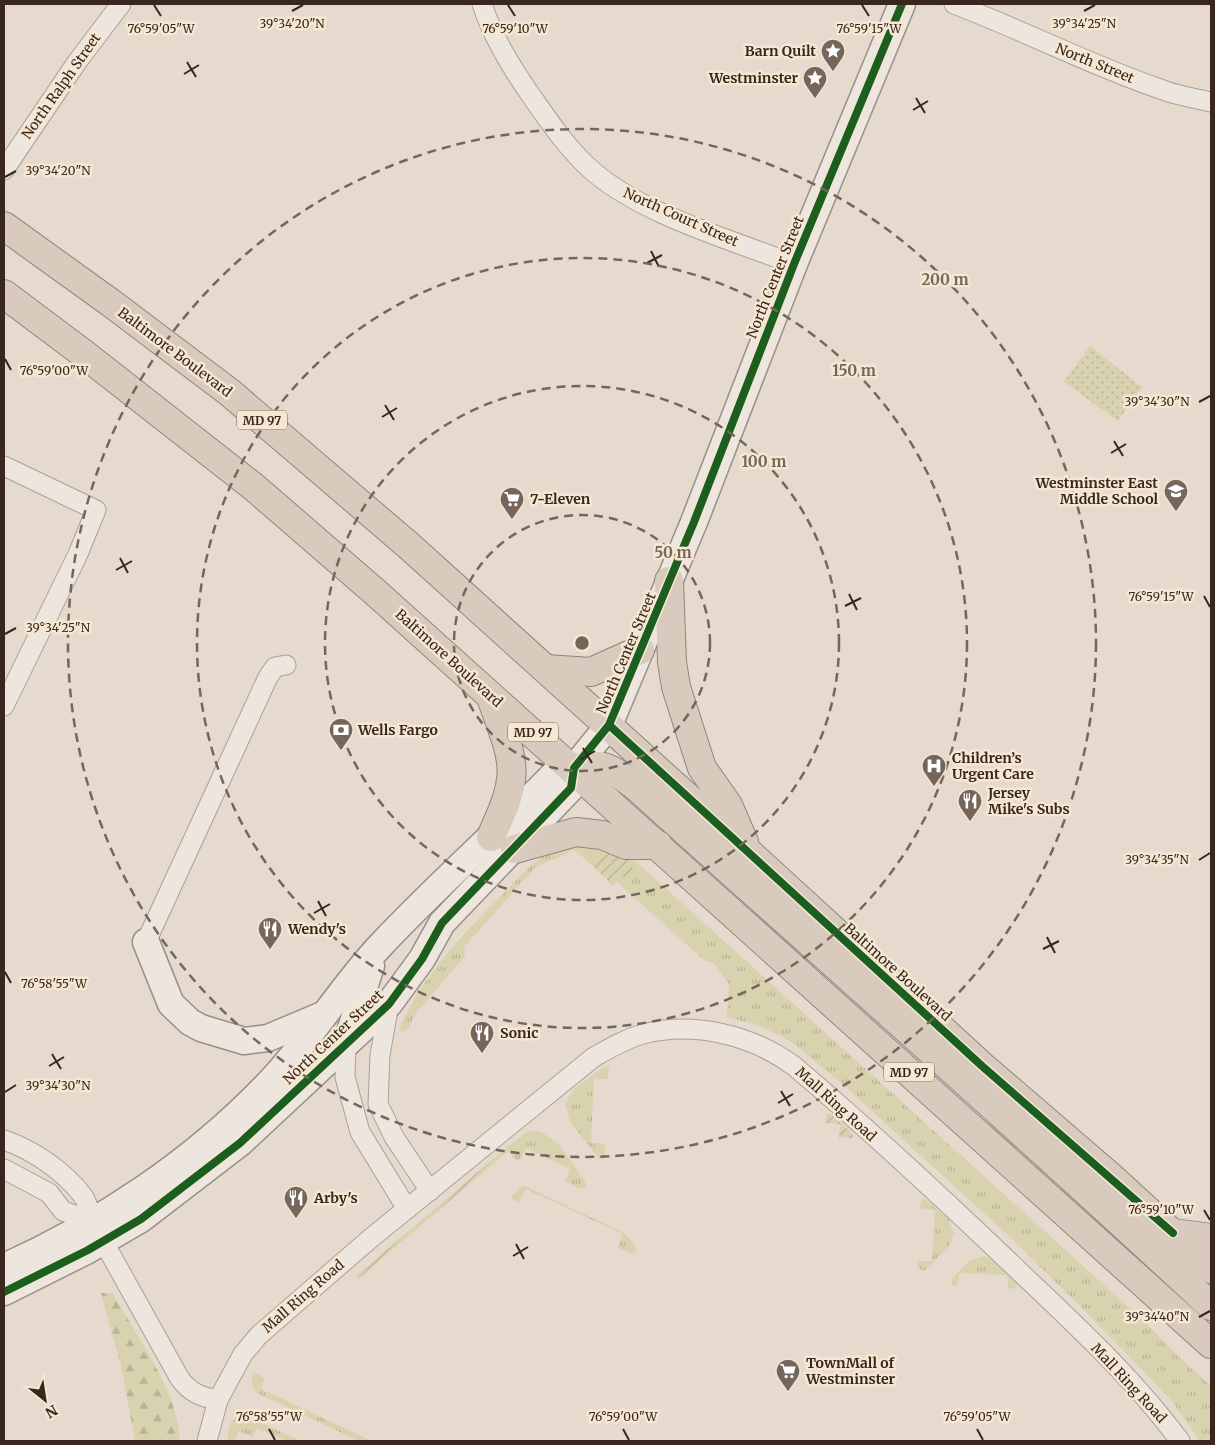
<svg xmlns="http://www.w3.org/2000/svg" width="1215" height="1445" font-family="Merriweather,serif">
<defs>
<pattern id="grass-tufts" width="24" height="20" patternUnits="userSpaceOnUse" patternTransform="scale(1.25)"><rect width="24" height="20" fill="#d8d2af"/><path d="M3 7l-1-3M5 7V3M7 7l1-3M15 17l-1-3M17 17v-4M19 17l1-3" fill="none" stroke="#bab496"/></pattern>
<pattern id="forest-firs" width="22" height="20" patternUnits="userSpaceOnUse" patternTransform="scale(1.25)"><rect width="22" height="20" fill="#d8d2af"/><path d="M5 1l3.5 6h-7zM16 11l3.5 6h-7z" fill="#bab496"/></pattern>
<pattern id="park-dots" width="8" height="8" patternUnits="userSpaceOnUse" patternTransform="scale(1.25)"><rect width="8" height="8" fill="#d8d2af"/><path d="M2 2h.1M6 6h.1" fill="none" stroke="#bab496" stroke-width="1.8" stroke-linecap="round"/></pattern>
<pattern id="garden-furrows" width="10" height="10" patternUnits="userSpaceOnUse" patternTransform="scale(1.25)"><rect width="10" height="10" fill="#d8d2af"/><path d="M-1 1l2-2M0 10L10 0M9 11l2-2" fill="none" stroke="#bab496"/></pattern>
</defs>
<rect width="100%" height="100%" fill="#e5dacd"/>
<g fill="url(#grass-tufts)">
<path d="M579 841 631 857 1145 1322 1180 1358 1211 1386V1441H1200L1171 1400 1092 1318 1010 1237 840 1082 790 1041 760 1026 727 1017 729 984 714 963 705 961 617 882 612 886 609 882 611 876 624 877 632 872 600 855 597 862 591 864 573 849C562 860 546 859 534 869L464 947 465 956 417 1012 406 1032 399 1030C425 966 479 920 525 871 541 855 559 848 579 841Z"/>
<path d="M606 1065 609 1067 608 1079H594L591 1143 605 1144V1156L599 1159 570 1121 565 1104 574 1089Z"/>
<path d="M996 1118 1211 1312V1325L989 1125Z"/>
<path d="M528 1131C553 1127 572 1163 584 1180L586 1185 584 1188 580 1189 565 1181 570 1169 526 1148 520 1160 517 1161 506 1148Z"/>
<path d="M525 1186 624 1233 635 1245 636 1252 631 1254 618 1248 623 1234 526 1189 519 1202 510 1198 520 1187Z"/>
<path d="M922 1199H925L949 1220 954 1234 949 1246 924 1271 918 1268 917 1261H932L935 1210 920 1209Z"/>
<path d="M984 1256 992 1259 1016 1282V1288L1008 1289 1007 1275 959 1273 958 1284 955 1286 952 1285V1279L969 1261Z"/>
<path d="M256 1373 265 1379 261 1389 372 1441H359L259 1394C252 1389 248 1379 256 1373Z"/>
<path d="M244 1416 251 1418 301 1441H286L257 1428 253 1437 239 1431 235 1441H227C229 1429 229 1417 244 1416Z"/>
</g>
<path fill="url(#forest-firs)" d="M101 1293H112C136 1334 179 1394 180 1441H135L121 1365Z"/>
<path fill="url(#park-dots)" d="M1090 346 1142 387 1118 421 1064 382Z"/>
<g fill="url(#garden-furrows)">
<path d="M606 850 631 862 633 869C629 879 621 878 613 875L609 882 591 864C600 862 598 854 606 850Z"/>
<path d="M827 1113 831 1114 852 1133 853 1138H839L840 1124 825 1123Z"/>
<path d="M506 1148 508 1151 358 1279 356 1276Z"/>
</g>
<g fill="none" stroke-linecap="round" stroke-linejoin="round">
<defs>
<g id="street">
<path d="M482 4C493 38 512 68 532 97 549 121 565 145 586 165 634 212 731 240 794 264"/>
<path d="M954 4C1025 31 1092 66 1163 90 1178 96 1195 98 1211 102"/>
<path d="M4 170 77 62 121 4"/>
<path d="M4 466 96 510 78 554 4 706"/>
<path d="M146 942 268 677 275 667 286 665"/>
<path d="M389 1004 380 1055 378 1104 394 1137 430 1191"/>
<path d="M346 1045 345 1077 360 1132 407 1209"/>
<path d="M4 1140C33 1150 64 1171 83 1196 88 1203 90 1213 92 1221L180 1379C191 1393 201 1397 218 1400"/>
<path d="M4 1169 49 1193 63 1211 92 1221"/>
<path d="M207 1441 218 1400 243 1354 259 1335 371 1238 594 1057C610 1048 625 1039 643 1034 694 1021 752 1035 794 1066 872 1132 947 1202 1021 1273 1076 1325 1135 1380 1180 1441"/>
</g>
<g id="secondary">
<path d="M146 942 171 1004 190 1022 201 1028 244 1041 268 1038 325 1014"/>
<path d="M347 1041 371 966"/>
<path d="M4 1267C100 1224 193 1162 267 1085 308 1043 339 990 379 947 435 887 497 833 554 774L574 768"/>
<path d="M4 1292 88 1250 141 1219 240 1143 389 1004 422 959 442 923 571 788 574 768 609 725 694 522 794 264 902 4"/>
</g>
<g id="highway">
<path d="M4 226 111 303 229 392 408 545 747 851 982 1066 1111 1177 1211 1269"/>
<path d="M4 294 84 354 255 488 375 592 1211 1344"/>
<path d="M669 581 672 662 676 687 702 768 728 805 744 842"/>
<path d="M546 669 591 672 640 650"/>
<path d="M574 768C604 761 614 770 638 788 829 961 1023 1130 1211 1306"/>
<path d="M491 837C499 818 509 799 511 779 515 754 498 720 491 697"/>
<path d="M515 849 576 832 602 835 626 845H658"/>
<path d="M1173 1233 1211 1238"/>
</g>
</defs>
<use href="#street" stroke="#aaa096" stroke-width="21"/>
<use href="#secondary" stroke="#9a8f86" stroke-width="29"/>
<use href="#highway" stroke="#90857d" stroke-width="30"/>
<use href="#street" stroke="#ede6de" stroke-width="19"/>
<use href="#secondary" stroke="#ede6de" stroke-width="26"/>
<use href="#highway" stroke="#d8cabd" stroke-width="28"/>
<defs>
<g id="cycleway">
<path d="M609 725 982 1066 1173 1233"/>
<path d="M4 1292 88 1250 141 1219 240 1143 389 1004 422 959 442 923 571 788 574 768 609 725 694 522 794 264 902 4"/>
</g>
</defs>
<use href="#cycleway" stroke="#f6e7d3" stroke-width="11"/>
<use href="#cycleway" stroke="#1b5e20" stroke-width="8"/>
</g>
<path fill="none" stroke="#39271e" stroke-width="2" d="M154 5 161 16M508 5 515 16M862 5 869 16M292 11 303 5M1084 11 1095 5M187 62 196 77M184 74 199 65M916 98 925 113M913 110 928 101M5 177 16 171M651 251 659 267M647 263 662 255M5 359 11 370M1199 402 1210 396M385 405 394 420M382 417 397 408M1114 441 1123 456M1111 453 1126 444M120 558 128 573M116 570 132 561M849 594 857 610M1204 596 1210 607M845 606 861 598M5 634 16 628M583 748 592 763M580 760 595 751M1199 860 1210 853M318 901 326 916M314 913 330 904M1047 937 1055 953M1043 949 1059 941M5 972 11 983M52 1054 61 1069M49 1066 64 1057M781 1091 790 1106M5 1092 16 1085M778 1103 793 1094M1204 1210 1210 1220M516 1244 524 1259M513 1256 528 1247M1199 1317 1210 1311M269 1429 275 1440M623 1429 629 1440M977 1429 983 1440"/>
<g fill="none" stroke="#75665b" stroke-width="2.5" stroke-dasharray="9 6">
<circle cx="582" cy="643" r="128"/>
<circle cx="582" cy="643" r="257"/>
<circle cx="582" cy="643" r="385"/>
<circle cx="582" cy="643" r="514"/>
</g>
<defs>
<symbol id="sight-pin" viewBox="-11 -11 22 30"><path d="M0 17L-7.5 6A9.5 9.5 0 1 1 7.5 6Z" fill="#75665b" stroke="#f6e7d3"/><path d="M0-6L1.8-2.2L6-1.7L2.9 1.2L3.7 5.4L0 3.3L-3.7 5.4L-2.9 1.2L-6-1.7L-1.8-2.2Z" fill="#fff"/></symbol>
<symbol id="school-pin" viewBox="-11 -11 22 30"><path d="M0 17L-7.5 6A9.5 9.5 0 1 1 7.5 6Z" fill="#75665b" stroke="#f6e7d3"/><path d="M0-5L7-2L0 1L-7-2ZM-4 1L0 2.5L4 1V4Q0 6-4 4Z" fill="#fff"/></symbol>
<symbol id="supermarket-pin" viewBox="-11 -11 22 30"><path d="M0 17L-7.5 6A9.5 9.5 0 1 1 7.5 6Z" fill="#75665b" stroke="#f6e7d3"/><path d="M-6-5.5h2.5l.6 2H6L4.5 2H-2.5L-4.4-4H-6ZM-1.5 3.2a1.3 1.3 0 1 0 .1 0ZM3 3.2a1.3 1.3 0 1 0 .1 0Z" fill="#fff"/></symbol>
<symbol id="bank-pin" viewBox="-11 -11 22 30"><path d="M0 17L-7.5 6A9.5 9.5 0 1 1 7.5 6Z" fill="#75665b" stroke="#f6e7d3"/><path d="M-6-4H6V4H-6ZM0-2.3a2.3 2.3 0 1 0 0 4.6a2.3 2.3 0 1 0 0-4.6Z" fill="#fff"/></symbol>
<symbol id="hospital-pin" viewBox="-11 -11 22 30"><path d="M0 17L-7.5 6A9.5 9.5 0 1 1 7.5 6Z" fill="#75665b" stroke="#f6e7d3"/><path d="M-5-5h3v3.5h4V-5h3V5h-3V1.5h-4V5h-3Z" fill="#fff"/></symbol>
<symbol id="restaurant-pin" viewBox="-11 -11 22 30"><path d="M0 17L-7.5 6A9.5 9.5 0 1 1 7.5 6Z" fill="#75665b" stroke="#f6e7d3"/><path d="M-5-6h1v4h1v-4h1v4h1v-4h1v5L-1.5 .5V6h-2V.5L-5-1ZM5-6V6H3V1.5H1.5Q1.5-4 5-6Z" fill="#fff"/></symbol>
</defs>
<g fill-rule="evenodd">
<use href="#sight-pin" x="819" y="37" width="28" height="38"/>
<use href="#sight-pin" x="801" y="64" width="28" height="38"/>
<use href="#school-pin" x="1162" y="477" width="28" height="38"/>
<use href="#supermarket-pin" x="498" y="485" width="28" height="38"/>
<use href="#bank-pin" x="327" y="716" width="28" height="38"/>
<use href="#hospital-pin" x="920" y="752" width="28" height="38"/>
<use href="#restaurant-pin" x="956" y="787" width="28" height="38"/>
<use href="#restaurant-pin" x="256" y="915" width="28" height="38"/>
<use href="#restaurant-pin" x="468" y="1019" width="28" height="38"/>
<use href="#restaurant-pin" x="282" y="1184" width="28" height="38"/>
<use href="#supermarket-pin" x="774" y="1357" width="28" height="38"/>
</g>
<g text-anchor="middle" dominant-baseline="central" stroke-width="5" stroke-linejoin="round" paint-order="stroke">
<g fill="#f6e7d3" stroke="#726154" stroke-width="1">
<rect x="237" y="410.5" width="50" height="19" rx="4"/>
<rect x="508" y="722.5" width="50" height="19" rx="4"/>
<rect x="884" y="1062.5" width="50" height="19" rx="4"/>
</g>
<g font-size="12" font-weight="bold" fill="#39271e">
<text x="262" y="420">MD 97</text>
<text x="533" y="732">MD 97</text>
<text x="909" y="1072">MD 97</text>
</g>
<g font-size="14" font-weight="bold" fill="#39271e" stroke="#f6e7d3" text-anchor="start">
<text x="816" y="51" text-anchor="end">Barn Quilt</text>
<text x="798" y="78" text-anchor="end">Westminster</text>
<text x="1158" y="483" text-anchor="end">Westminster East<tspan x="1158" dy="16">Middle School</tspan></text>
<text x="530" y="499">7-Eleven</text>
<text x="358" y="730">Wells Fargo</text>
<text x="952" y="758">Children’s<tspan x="952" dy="16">Urgent Care</tspan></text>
<text x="988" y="793">Jersey<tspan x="988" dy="16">Mike's Subs</tspan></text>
<text x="288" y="929">Wendy's</text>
<text x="500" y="1033">Sonic</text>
<text x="314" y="1198">Arby's</text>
<text x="806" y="1363">TownMall of<tspan x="806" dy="16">Westminster</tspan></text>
</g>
<g font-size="14" fill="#39271e" stroke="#f6e7d3">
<text transform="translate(1095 63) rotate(22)">North Street</text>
<text transform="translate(61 86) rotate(-55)">North Ralph Street</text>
<text transform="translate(681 217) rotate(24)">North Court Street</text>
<text transform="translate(775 277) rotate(-68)">North Center Street</text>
<text transform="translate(175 352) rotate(37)">Baltimore Boulevard</text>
<text transform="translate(626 653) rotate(-67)">North Center Street</text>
<text transform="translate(449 658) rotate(42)">Baltimore Boulevard</text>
<text transform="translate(898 972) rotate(42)">Baltimore Boulevard</text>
<text transform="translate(333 1037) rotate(-43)">North Center Street</text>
<text transform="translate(836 1104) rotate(42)">Mall Ring Road</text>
<text transform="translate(303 1296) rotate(-41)">Mall Ring Road</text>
<text transform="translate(1129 1383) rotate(47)">Mall Ring Road</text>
</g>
</g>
<g font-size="12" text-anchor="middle" fill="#39271e" stroke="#f6e7d3" stroke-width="5" stroke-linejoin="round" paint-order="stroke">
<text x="292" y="28">39°34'20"N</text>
<text x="1084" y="28">39°34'25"N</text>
<text x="515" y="33">76°59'10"W</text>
<text x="161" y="33">76°59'05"W</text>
<text x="869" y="33">76°59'15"W</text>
<text x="58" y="175">39°34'20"N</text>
<text x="54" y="375">76°59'00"W</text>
<text x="1157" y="406">39°34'30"N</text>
<text x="1161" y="601">76°59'15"W</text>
<text x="58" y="632">39°34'25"N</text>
<text x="1157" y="864">39°34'35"N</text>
<text x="54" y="988">76°58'55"W</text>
<text x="58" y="1090">39°34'30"N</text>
<text x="1161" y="1214">76°59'10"W</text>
<text x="1157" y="1321">39°34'40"N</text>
<text x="269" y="1421">76°58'55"W</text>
<text x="623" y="1421">76°59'00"W</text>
<text x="977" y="1421">76°59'05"W</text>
</g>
<circle cx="582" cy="643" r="8" fill="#75665b" stroke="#f6e7d3" stroke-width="2.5"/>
<g font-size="15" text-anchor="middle" font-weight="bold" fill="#75665b" stroke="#f6e7d3" stroke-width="5" stroke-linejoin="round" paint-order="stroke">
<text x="945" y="285">200 m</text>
<text x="854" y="376">150 m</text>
<text x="764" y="467">100 m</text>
<text x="673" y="558">50 m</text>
</g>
<rect width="1215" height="1445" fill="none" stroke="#39271e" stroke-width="10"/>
<g transform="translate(45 1400) rotate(150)" stroke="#f6e7d3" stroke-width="4" paint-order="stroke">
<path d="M0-4L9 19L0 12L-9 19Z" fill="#39271e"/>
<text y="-8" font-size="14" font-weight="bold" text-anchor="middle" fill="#39271e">N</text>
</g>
</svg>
